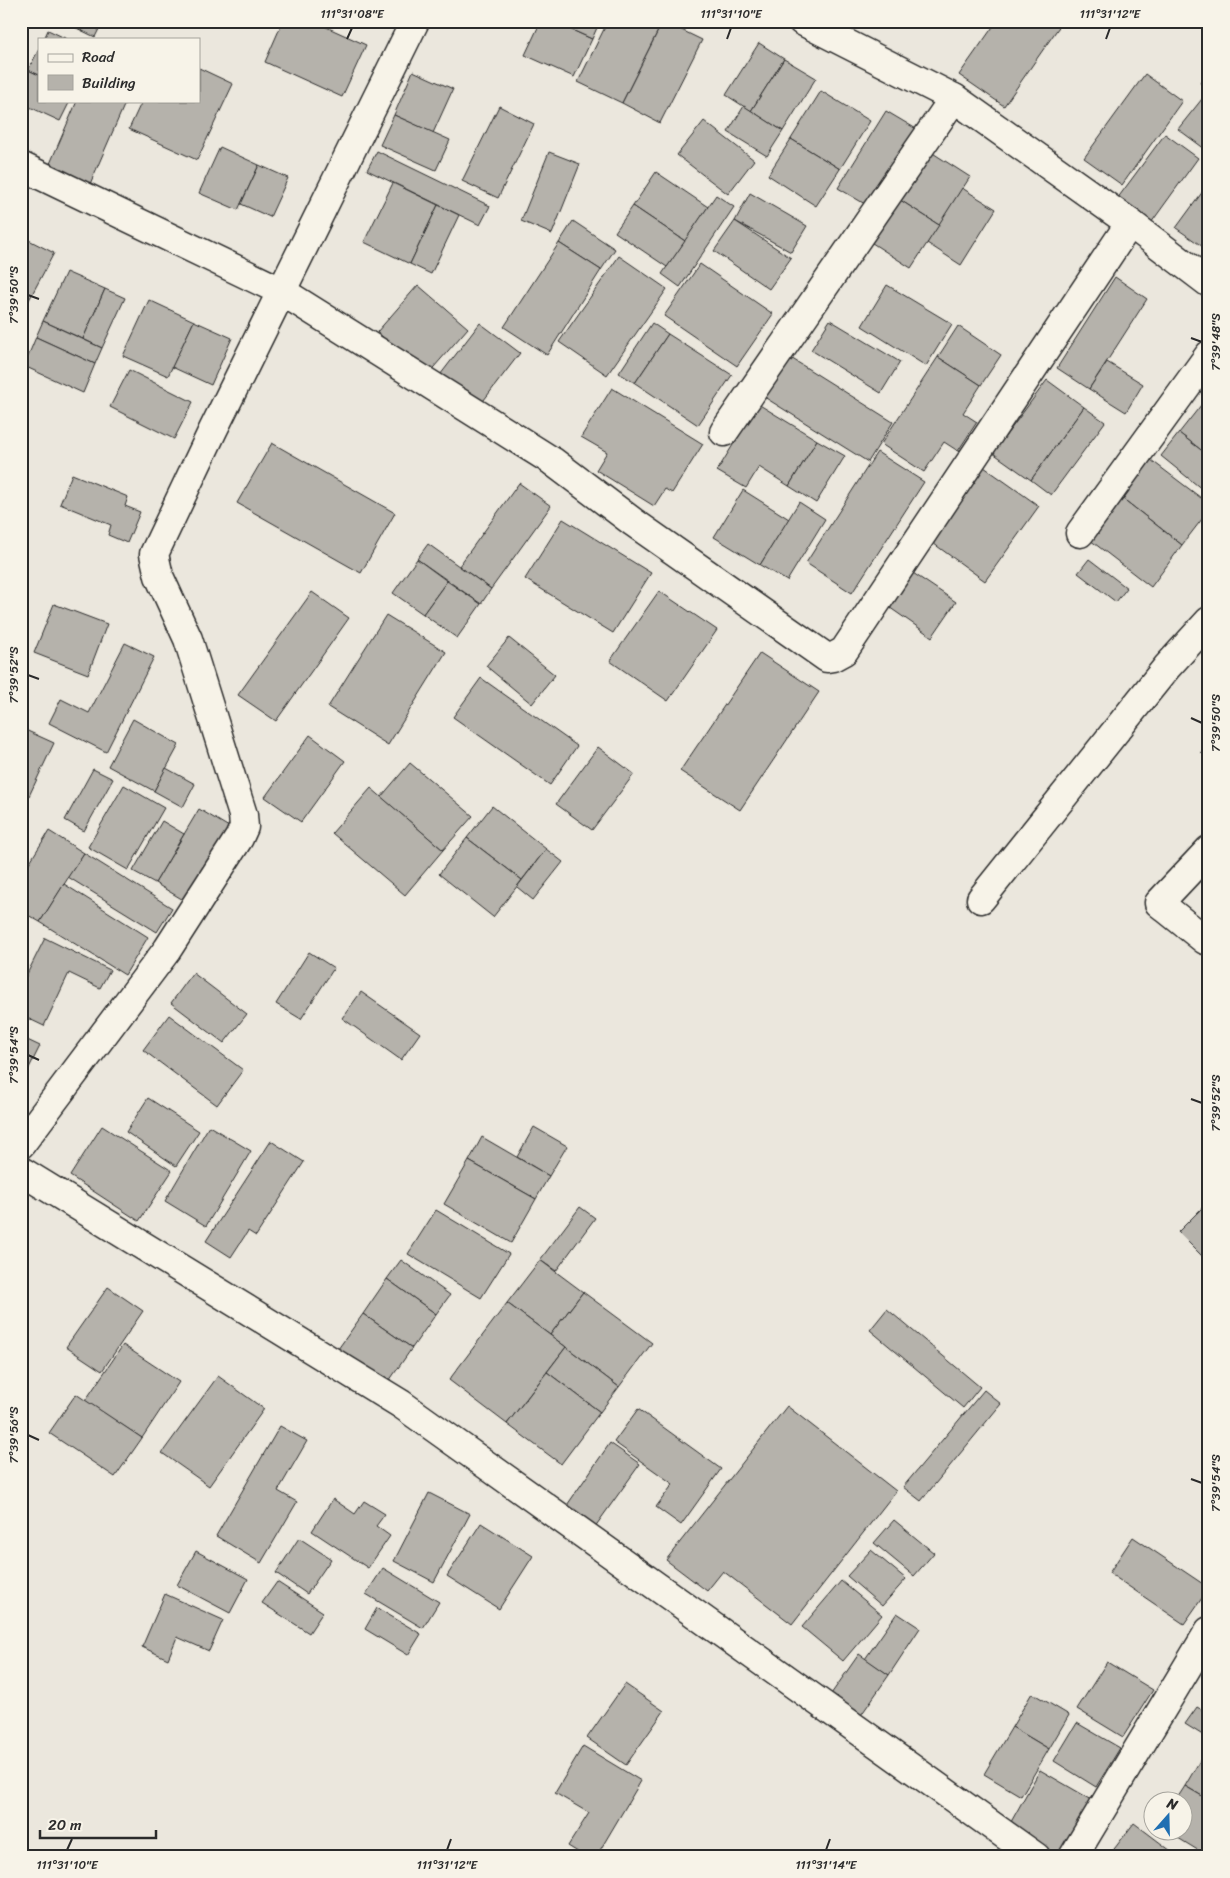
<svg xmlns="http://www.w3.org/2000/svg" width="1230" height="1878" font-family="Sriracha,sans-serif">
<rect width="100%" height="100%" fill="#ebe7dd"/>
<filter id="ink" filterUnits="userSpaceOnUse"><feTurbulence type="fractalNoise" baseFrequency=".02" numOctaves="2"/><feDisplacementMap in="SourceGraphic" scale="10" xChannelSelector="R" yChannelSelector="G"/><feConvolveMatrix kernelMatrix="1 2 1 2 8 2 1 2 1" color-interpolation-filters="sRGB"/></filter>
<g filter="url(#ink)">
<g fill="#b5b2ab" stroke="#2b2b2b">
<path d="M62 21H103L95 37Z"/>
<path d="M283 21H313L366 45 342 97 265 62Z"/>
<path d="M541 21H552L592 39 574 77 525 55Z"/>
<path d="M552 21H600L592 39Z"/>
<path d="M608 21H663L622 103 578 82Z"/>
<path d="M663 21 702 40 660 123 622 103Z"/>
<path d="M997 21H1063L1004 106 959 75Z"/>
<path d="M48 30 67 39H44Z"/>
<path d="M759 43 784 59 751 111 726 95Z"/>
<path d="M39 49V75L28 70Z"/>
<path d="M784 59 816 78 783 131 751 111Z"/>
<path d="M199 68 233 84 197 160 129 129 142 101H199Z"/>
<path d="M28 70 39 75V101H70L60 121 21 103V84Z"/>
<path d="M413 71 453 89 433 133 394 115Z"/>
<path d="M1209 71V89L1200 83Z"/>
<path d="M1145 74 1182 101 1122 185 1084 158Z"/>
<path d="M821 91 870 121 840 169 791 139Z"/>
<path d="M1206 94 1209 96V152L1178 129Z"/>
<path d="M77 101H126L90 184 49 166Z"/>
<path d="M499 106 534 124 498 198 462 181Z"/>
<path d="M744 106 783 131 767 156 728 132Z"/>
<path d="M886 111 918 130 870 207 838 188Z"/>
<path d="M394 115 450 140 436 170 380 145Z"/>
<path d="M704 121 754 160 728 194 677 155Z"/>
<path d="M1165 134 1198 158 1151 223 1117 199Z"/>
<path d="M791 139 840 169 816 206 768 175Z"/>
<path d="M220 147 259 165 238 210 199 193Z"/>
<path d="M928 150 970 177 939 225 897 198Z"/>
<path d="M377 151 490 206 480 225 367 170Z"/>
<path d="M549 152 580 164 552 234 521 221Z"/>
<path d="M259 165 288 178 270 217 241 204Z"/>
<path d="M656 172 708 207 685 241 633 206Z"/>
<path d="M393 183 438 205 410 264 364 242Z"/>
<path d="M1209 183V251L1176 228Z"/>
<path d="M962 188 996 209 961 265 927 243Z"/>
<path d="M750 193 807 226 791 252 735 221Z"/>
<path d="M716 195 734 207 680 287 662 274Z"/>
<path d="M897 198 939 225 911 268 869 241Z"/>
<path d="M438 205 459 215 431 274 410 264Z"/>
<path d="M633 206 685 241 667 267 615 232Z"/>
<path d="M573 221 615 249 601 270 559 243Z"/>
<path d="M735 221 791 258 769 289 714 251Z"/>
<path d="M21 236 54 253 21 315Z"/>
<path d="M559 243 601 270 547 355 504 327Z"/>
<path d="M619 256 667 289 607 375 559 342Z"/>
<path d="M700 264 773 314 737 366 664 316Z"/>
<path d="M66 272 105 289 83 339 43 321Z"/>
<path d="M1115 277 1147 299 1089 389 1057 368Z"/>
<path d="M418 285 468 328 427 375 377 332Z"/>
<path d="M887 285 952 324 926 366 862 326Z"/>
<path d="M105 289 125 298 102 348 83 339Z"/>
<path d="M149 300 194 321 168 376 123 356Z"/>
<path d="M830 320 900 362 881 393 811 350Z"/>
<path d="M43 321 102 348 95 364 36 337Z"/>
<path d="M194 321 232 338 211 385 172 367Z"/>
<path d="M480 323 520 353 477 409 437 379Z"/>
<path d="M652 323 668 334 635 383 619 373Z"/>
<path d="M958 326 1001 355 981 385 938 357Z"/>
<path d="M668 334 732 375 698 425 635 383Z"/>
<path d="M36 337 95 364 83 393 24 366Z"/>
<path d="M786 355 893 422 868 462 761 395Z"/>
<path d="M938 357 981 385 963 413 977 422 958 451 944 442 924 472 881 444Z"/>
<path d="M1107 362 1143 384 1126 412 1089 389Z"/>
<path d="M129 370 193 402 174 439 110 407Z"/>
<path d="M1047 380 1084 407 1031 480 993 453Z"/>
<path d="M612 388 703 444 672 493 665 489 654 506 596 470 607 452 581 437Z"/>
<path d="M1209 395V456L1179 433Z"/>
<path d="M758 404 817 440 789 486 759 467 746 488 717 471Z"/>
<path d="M1084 407 1105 422 1051 495 1031 480Z"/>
<path d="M1179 433 1209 456 1208 494 1161 456Z"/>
<path d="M817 440 845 456 816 503 789 486Z"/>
<path d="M272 443 395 513 361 573 237 503Z"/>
<path d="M877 452 924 482 852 593 806 563Z"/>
<path d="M1151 460 1209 504V510L1182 545 1122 498Z"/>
<path d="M984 467 1039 506 985 581 930 541Z"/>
<path d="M72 474 128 497 125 506 140 512 127 543 108 535 111 525 60 504Z"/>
<path d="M519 483 551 506 491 589 459 566Z"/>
<path d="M743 490 789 519 760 565 714 537Z"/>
<path d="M1122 498 1182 545 1151 587 1090 540Z"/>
<path d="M799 502 825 519 787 581 760 565Z"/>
<path d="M563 519 651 573 613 633 525 579Z"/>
<path d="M428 544 491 589 481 604 417 559Z"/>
<path d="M417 559 447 581 423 614 393 593Z"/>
<path d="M1089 559 1127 588 1116 602 1078 573Z"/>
<path d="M910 571 956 602 932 637 886 605Z"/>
<path d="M447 581 481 604 457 638 423 614Z"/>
<path d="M659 591 717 630 668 701 610 661Z"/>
<path d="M312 592 349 618 276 721 238 695Z"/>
<path d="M54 604 107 624 88 674 34 653Z"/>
<path d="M386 615 446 652 388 745 328 707Z"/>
<path d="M509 638 555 675 532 704 486 666Z"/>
<path d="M125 643 154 657 106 752 49 723 61 699 89 713Z"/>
<path d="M760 653 819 692 740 810 680 771Z"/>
<path d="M481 678 577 746 550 785 453 717Z"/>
<path d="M133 719 179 745 154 791 108 766Z"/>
<path d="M21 728 54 743 21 813Z"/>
<path d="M310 735 345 761 301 822 265 797Z"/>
<path d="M1209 742V758L1201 752Z"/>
<path d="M598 747 634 774 592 830 556 804Z"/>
<path d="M410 763 473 816 443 850 381 797Z"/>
<path d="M166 768 195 784 183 807 154 791Z"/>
<path d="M93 769 113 779 84 831 65 820Z"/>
<path d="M124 785 164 808 128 870 88 847Z"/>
<path d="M371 788 443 850 405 895 332 833Z"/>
<path d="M492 806 546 849 522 880 467 838Z"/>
<path d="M199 809 229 827 185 901 155 883Z"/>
<path d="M162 821 184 834 155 883 133 871Z"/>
<path d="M49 831 84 853 40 922 21 911V876Z"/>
<path d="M467 838 522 880 493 917 439 874Z"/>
<path d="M546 849 563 862 533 900 517 887Z"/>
<path d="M84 853 172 908 157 932 68 877Z"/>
<path d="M64 884 148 937 125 975 40 922Z"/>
<path d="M45 938 110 970 100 988 69 973 44 1026 21 1015V986Z"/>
<path d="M309 952 334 968 301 1019 276 1004Z"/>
<path d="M193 973 247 1014 224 1043 171 1003Z"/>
<path d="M361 992 420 1033 401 1060 342 1018Z"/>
<path d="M169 1015 243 1070 217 1105 143 1050Z"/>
<path d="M21 1037 40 1046 21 1084Z"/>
<path d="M148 1098 199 1131 176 1166 126 1132Z"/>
<path d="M102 1126 172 1171 139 1221 70 1176Z"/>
<path d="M209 1126 251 1151 206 1226 165 1201Z"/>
<path d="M534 1127 567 1146 549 1176 517 1157Z"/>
<path d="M482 1137 549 1176 536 1199 469 1161Z"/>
<path d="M271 1141 304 1162 256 1236 248 1231 231 1257 206 1241Z"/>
<path d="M469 1161 536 1199 511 1243 444 1204Z"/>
<path d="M1209 1201V1263L1178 1232Z"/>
<path d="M580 1207 595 1218 556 1271 540 1260Z"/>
<path d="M436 1210 509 1254 481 1298 408 1254Z"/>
<path d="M401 1260 450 1295 436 1314 387 1279Z"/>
<path d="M540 1260 583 1292 550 1335 507 1303Z"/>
<path d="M387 1279 436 1314 412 1348 363 1314Z"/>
<path d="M108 1287 143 1311 102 1371 66 1347Z"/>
<path d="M583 1292 652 1343 619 1387 550 1335Z"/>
<path d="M507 1303 566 1347 507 1424 449 1380Z"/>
<path d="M887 1309 980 1387 963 1408 870 1330Z"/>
<path d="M363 1314 412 1348 387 1384 338 1349Z"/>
<path d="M123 1345 179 1382 142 1438 85 1401Z"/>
<path d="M566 1347 619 1387 600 1412 547 1372Z"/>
<path d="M547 1372 600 1412 561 1464 507 1424Z"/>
<path d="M218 1376 264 1409 209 1486 162 1453Z"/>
<path d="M984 1390 1001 1404 921 1501 903 1487Z"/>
<path d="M76 1394 142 1438 115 1477 49 1433Z"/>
<path d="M787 1406 896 1491 792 1624 723 1571 707 1591 666 1560Z"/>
<path d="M638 1409 721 1469 681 1525 656 1507 673 1484 614 1442Z"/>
<path d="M280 1426 307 1441 278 1491 297 1502 261 1563 216 1536Z"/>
<path d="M610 1443 640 1464 592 1531 563 1511Z"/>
<path d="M429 1493 470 1514 434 1582 394 1561Z"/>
<path d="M333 1499 355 1514 364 1501 385 1514 376 1526 390 1536 368 1568 312 1531Z"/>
<path d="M894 1520 934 1553 914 1576 874 1543Z"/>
<path d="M481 1523 533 1556 499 1609 447 1576Z"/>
<path d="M1133 1537 1209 1588 1184 1624 1109 1573Z"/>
<path d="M299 1538 331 1559 307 1594 276 1573Z"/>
<path d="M871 1550 906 1579 882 1606 847 1576Z"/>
<path d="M196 1551 248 1579 230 1613 177 1585Z"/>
<path d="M383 1568 439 1602 423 1628 366 1594Z"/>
<path d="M841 1581 882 1615 843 1661 802 1627Z"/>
<path d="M277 1582 323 1612 309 1633 262 1603Z"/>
<path d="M165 1594 223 1620 209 1651 177 1637 168 1659 142 1647Z"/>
<path d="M377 1608 421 1634 408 1655 365 1629Z"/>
<path d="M897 1613 920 1628 889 1675 865 1659Z"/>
<path d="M859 1654 889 1675 859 1718 829 1697Z"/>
<path d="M1107 1662 1153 1690 1123 1737 1077 1709Z"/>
<path d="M625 1684 664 1711 626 1765 587 1738Z"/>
<path d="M1032 1693 1069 1715 1049 1749 1012 1727Z"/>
<path d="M1197 1707 1209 1714V1739L1185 1724Z"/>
<path d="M1077 1723 1120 1748 1096 1787 1054 1761Z"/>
<path d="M1012 1727 1049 1749 1021 1796 984 1774Z"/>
<path d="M583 1746 641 1781 596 1857H586L568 1846 589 1813 555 1793Z"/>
<path d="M1209 1746V1761L1202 1757Z"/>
<path d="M1202 1757 1209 1761V1800L1185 1786Z"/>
<path d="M1040 1770 1092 1800 1059 1857H1054L1007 1829Z"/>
<path d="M1185 1786 1209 1800V1857L1165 1830H1182V1800H1176Z"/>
<path d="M1134 1823 1179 1857H1108Z"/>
</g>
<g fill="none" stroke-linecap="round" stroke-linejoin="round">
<defs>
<g id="minor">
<path d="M802 21 954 98 1130 223 1209 283"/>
<path d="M21 166 283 292 552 461 633 522 827 658 833 657 844 651 1130 223"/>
<path d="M724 432 954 98"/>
<path d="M1080 533 1209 355"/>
<path d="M981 899 1167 667 1209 621"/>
<path d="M1205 940 1159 903 1209 850"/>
<path d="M21 1144 167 950 239 838 244 827 243 815 188 639 159 576 154 554 213 430 415 21"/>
<path d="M1073 1857 1209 1631"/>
</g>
<path id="tertiary" d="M21 1171 401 1404 1036 1857"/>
</defs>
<use href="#minor" stroke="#2b2b2b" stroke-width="31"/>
<use href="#tertiary" stroke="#2b2b2b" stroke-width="31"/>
<use href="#minor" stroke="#f7f3e8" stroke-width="28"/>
<use href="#tertiary" stroke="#f7f3e8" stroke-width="28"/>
</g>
</g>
<path fill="none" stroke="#2b2b2b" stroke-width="2" d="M347 39 352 28M727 39 731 28M1106 39 1110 28M28 295 39 299M1191 338 1202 342M28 675 39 679M1191 718 1202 723M28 1055 39 1060M1191 1099 1202 1103M28 1435 39 1440M1191 1479 1202 1483M67 1850 72 1839M447 1850 451 1839M826 1850 830 1839"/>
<rect width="1230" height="1878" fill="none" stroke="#f7f3e8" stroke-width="55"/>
<rect x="38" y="38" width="162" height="65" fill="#f7f3e8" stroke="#a5a39c"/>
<rect x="48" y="54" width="25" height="8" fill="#f7f3e8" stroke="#a5a39c"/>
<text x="82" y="62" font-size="15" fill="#2b2b2b">Road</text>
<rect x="48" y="75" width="25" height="15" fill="#b5b2ab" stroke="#a5a39c"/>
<text x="82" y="88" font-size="15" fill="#2b2b2b">Building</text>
<g transform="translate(1168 1816) rotate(20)"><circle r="24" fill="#f7f3e8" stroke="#a5a39c"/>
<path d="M0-4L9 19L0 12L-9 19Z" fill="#1f6fb2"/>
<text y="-8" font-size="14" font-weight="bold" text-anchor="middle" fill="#2b2b2b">N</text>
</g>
<path d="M40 1830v8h116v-8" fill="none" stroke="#2b2b2b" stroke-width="2.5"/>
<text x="48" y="1830" font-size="15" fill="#2b2b2b" stroke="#f7f3e8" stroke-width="4" paint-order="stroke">20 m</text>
<rect x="28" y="28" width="1174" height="1822" fill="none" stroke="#2b2b2b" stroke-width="2"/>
<g font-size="12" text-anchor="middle" fill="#2b2b2b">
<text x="352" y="18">111°31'08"E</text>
<text x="731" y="18">111°31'10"E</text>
<text x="1110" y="18">111°31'12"E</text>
<text transform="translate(14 295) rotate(-90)" y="4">7°39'50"S</text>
<text transform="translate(1216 342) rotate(-90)" y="4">7°39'48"S</text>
<text transform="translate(14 675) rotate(-90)" y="4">7°39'52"S</text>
<text transform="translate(1216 723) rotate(-90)" y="4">7°39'50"S</text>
<text transform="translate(14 1055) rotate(-90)" y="4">7°39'54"S</text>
<text transform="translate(1216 1103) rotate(-90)" y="4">7°39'52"S</text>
<text transform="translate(14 1435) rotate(-90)" y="4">7°39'56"S</text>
<text transform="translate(1216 1483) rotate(-90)" y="4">7°39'54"S</text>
<text x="67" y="1869">111°31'10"E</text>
<text x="447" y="1869">111°31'12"E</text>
<text x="826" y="1869">111°31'14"E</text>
</g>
</svg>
